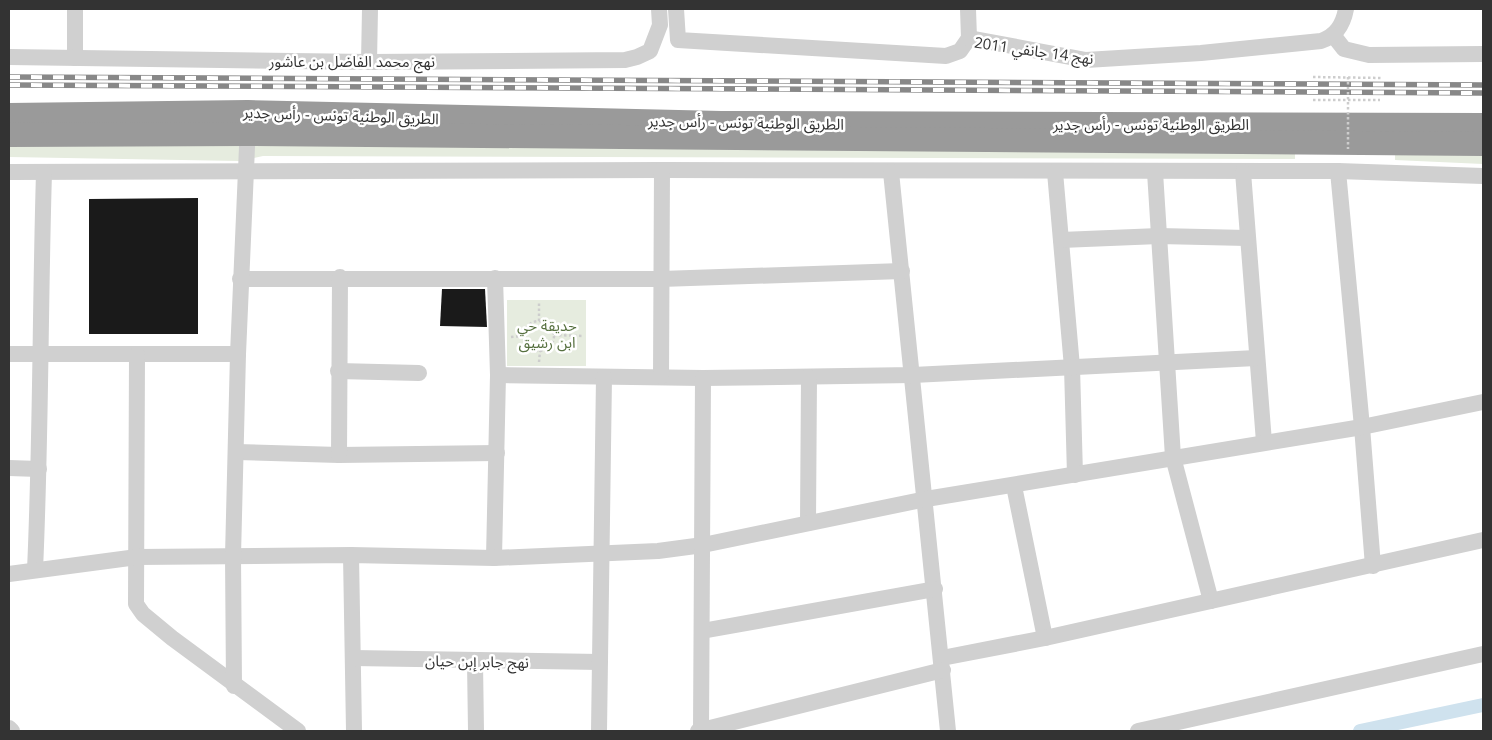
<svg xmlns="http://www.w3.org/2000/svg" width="1492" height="740" font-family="'Open Sans','Noto Sans Arabic',sans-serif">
<rect width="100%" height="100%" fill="#fff"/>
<g fill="#e6ecdf">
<path d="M9 140 1295 147V159L263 156 239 161 9 157Z"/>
<path d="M1395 146H1483V164L1395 160Z"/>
<rect x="507" y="300" width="79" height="66"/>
</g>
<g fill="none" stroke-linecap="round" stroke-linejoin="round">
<path stroke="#cfe2ee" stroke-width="14" d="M1360 731 1483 705"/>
</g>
<g fill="#1a1a1a">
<path d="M198 198V334H89V199Z"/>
<path d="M442 289H485L487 327 440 326Z"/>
</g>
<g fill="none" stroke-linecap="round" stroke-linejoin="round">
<g stroke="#cdcdcd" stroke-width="2.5" stroke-dasharray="2.5 2.5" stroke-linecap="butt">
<path d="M1313 77 1383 78"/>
<path d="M1313 100H1380"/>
<path d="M539 321V302"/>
<circle cx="539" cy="336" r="15"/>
<path d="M554 335 583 336"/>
<path d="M511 337 524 336"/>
<path d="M539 362 540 351"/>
</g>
<g stroke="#d0d0d0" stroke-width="16">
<path d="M75 9V58"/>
<path d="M676 9 678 40 946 56 960 51 969 38 1086 60 1201 53 1321 41C1336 36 1343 25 1346 9"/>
<path d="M968 9 969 38"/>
<path d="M1333 35 1344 49 1369 55 1483 54"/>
<path d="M9 57 369 62 625 60 637 57 650 51 660 25 659 9"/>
<path d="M369 62 370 9"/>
<path d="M1338 171 1362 427 1373 566"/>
<path d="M9 172 662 170 1338 171 1483 176"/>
<path d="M891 172 948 731"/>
<path d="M1055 172 1072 367 1075 475"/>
<path d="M1155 172 1173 457 1211 601"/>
<path d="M1243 172 1264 442"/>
<path d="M1061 240 1159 236 1247 238"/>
<path d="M240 279H661L902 271"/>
<path d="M9 354H238"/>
<path d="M137 355 136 604 143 614 172 638 298 731"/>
<path d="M338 371 419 373"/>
<path d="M498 375 703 378 913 375 1256 358"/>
<path d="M661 376 662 170"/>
<path d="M236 452 339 455 497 453"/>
<path d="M339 455 340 277"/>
<path d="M9 468 39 469"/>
<path d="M1014 486 1045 638"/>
<path d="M808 523 809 377"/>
<path d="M351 555 354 731"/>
<path d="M494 558 498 375 495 278"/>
<path d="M35 570C41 438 40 305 44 173"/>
<path d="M9 574 137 557 351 555 494 558 658 551 703 545 926 499 1362 427 1483 402"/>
<path d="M702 631 935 589"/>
<path d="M353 658 600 662"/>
<path d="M942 658 1045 638 1483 540"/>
<path d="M475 662 476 731"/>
<path d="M234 686 233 556 238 354 248 124"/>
<path d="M9 728 12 731"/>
<path d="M701 730 703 378"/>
<path d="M599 731 604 377"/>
<path d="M698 731 943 670"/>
<path d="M1138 731 1483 654"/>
</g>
<g stroke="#9a9a9a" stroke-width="24">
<path d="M9 115 248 112 721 123 1483 125"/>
<path d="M9 135 247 134 1483 144"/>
</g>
<defs>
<g id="rail">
<path d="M9 77 1483 85"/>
<path d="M9 85 1483 93"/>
</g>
</defs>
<use href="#rail" stroke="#888" stroke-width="5.5"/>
<use href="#rail" stroke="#fff" stroke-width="4" stroke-dasharray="11" stroke-linecap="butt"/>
<path stroke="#cdcdcd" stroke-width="2.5" stroke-dasharray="2.5 2.5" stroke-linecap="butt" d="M1348 77V149"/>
</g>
<g text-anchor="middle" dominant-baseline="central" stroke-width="5" stroke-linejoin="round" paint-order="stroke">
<g font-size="15" fill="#333" stroke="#fff">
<text transform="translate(1034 50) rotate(8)">نهج 14 جانفي 2011</text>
<text x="352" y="61">نهج محمد الفاضل بن عاشور</text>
<text transform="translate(341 115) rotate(2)">الطريق الوطنية تونس - رأس جدير</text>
<text transform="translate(746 122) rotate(1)">الطريق الوطنية تونس - رأس جدير</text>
<text x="1151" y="124">الطريق الوطنية تونس - رأس جدير</text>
<text transform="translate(477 661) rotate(1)">نهج جابر إبن حيان</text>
</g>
<g font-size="15" fill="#56703f" stroke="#fff">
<text x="547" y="325">حديقة حي<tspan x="547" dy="17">ابن رشيق</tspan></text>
</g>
</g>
<rect width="1492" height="740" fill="none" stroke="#333333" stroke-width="20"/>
</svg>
